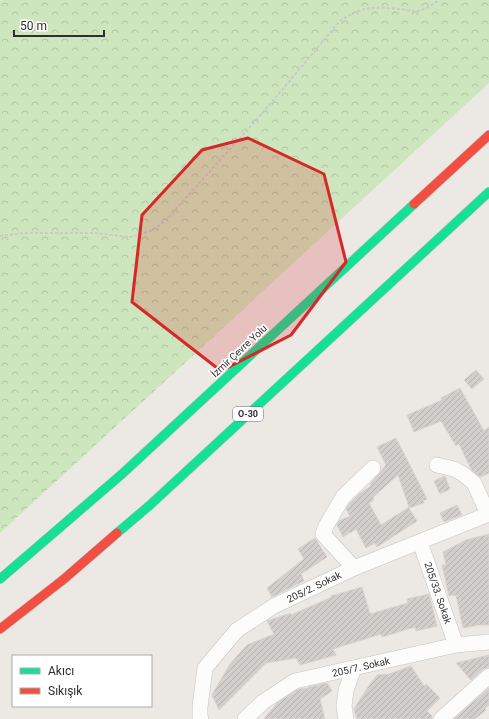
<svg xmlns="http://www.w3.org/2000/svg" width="489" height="719" font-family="Roboto,sans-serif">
<defs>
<pattern id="forest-crowns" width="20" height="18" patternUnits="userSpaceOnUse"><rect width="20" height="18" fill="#cee6be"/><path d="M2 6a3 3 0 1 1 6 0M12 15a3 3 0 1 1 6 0" fill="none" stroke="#b1c6a4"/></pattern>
<pattern id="building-hatch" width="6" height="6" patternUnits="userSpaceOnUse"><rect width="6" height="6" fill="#d1cecb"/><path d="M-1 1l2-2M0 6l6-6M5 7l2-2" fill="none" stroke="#b4b1af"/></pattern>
</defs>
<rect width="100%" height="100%" fill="#ece8e4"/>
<path fill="url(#forest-crowns)" d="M2 0H489V83L0 533V1Z"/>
<g fill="url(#building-hatch)" stroke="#d7d4d0" fill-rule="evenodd">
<path d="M476 370 484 379 472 389 464 380Z"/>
<path d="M460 388 484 431 489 427V473L480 477 471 469 459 444 456 446 441 421 414 432 407 415 442 400 441 398Z"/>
<path d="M396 438 427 499 423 501 424 503 409 508 417 521 377 547 375 543 366 548 356 529 343 537 337 525 339 521 350 516 346 509 350 503 359 494 371 486 370 484 379 474 382 470 386 465 377 447ZM398 475 409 507 381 525 369 503 374 500 373 497Z"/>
<path d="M445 476 450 489 440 494 434 481Z"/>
<path d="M457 505 462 515 444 522 440 513Z"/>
<path d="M489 534V625H478L463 628 456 595 449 596 442 565H446L443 552 466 540Z"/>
<path d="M315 538 327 557 301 574 304 581 272 597 267 588 304 559 298 549Z"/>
<path d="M362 587 370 614 408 603 407 599 429 594 437 626 416 631 415 627 382 637 381 634 333 649 336 655 300 665 296 658 266 663 219 710 212 695 230 664 247 645 274 634 267 621 291 613V615L332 597 331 596Z"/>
<path d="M489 655V667L483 669 471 680 456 663Z"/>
<path d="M411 666 424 686 426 684 440 698 427 711 432 716V719H357L354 709 368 687 377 675 389 674Z"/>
<path d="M327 683 332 691 320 699 325 719H264L277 703 299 689 305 688 306 689 309 687Z"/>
<path d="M489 688V705L485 708 486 710 475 719H454Z"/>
</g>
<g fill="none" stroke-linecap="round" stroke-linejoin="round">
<defs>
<g id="street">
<path d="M437 465 454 469 463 474 474 483 488 514"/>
<path d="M420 542 456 645"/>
<path d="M354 568 323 534 326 526 343 497 373 468"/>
<path d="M201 719 200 718V707L205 668 237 630 274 606 354 568 489 514"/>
<path d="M245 719 263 702 295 681 456 645 489 642"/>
<path d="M346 719 344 706 346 690 354 668"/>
<path d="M441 719 489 676"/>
</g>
<g id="fast">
<path d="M117 533 150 505 489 192"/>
<path d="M0 579 122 474 414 204"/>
</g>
<g id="jam">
<path d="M414 204 489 135"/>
<path d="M0 629 64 579 117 533"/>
</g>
</defs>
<use href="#street" stroke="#c5c4c5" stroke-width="16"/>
<use href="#fast" stroke="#c6c5c4" stroke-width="10"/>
<use href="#jam" stroke="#c6c5c4" stroke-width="10"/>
<path stroke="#c9c9c8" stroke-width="2" stroke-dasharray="3 2" stroke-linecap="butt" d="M0 236 23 233H95L130 237 138 235 153 230 166 220 266 109 339 22C362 5 375 7 401 9 406 10 412 11 417 11 425 10 433 4 439 0"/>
<use href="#street" stroke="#fcfcfb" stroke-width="15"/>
<use href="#fast" stroke="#16e098" stroke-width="9"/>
<use href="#jam" stroke="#f24e42" stroke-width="9"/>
</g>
<path fill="#d62828" fill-opacity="0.2" stroke="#d62828" stroke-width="3" stroke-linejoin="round" d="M248 138 324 174 346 262 291 335 221 371 132 302 142 215 202 150Z"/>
<g text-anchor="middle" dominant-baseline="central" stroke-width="3.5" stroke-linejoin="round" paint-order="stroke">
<rect fill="#fff" stroke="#6d6d6d" stroke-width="1" x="233" y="407" width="30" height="14" rx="3"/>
<g font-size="9" font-weight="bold" fill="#2e2e2e">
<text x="248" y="414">O-30</text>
</g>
<g font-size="10" fill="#2e2e2e" stroke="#fff">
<text transform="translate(239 351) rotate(-43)">İzmir Çevre Yolu</text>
<text transform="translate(314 587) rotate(-26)">205/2. Sokak</text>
<text transform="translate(438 593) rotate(71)">205/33. Sokak</text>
<text transform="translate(361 667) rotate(-13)">205/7. Sokak</text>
</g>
</g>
<rect x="12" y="655" width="140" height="52" fill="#ffffff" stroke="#ababab"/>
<rect x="20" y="668" width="20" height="6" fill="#16e098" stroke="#ababab"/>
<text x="48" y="675" font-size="12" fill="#2e2e2e">Akıcı</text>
<rect x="20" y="688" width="20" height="6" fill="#f24e42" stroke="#ababab"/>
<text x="48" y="695" font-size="12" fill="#2e2e2e">Sıkışık</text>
<path d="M14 30v6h90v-6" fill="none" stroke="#2e2e2e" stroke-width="2"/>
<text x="20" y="30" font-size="12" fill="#2e2e2e" stroke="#ffffff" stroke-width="3" paint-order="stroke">50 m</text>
</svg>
